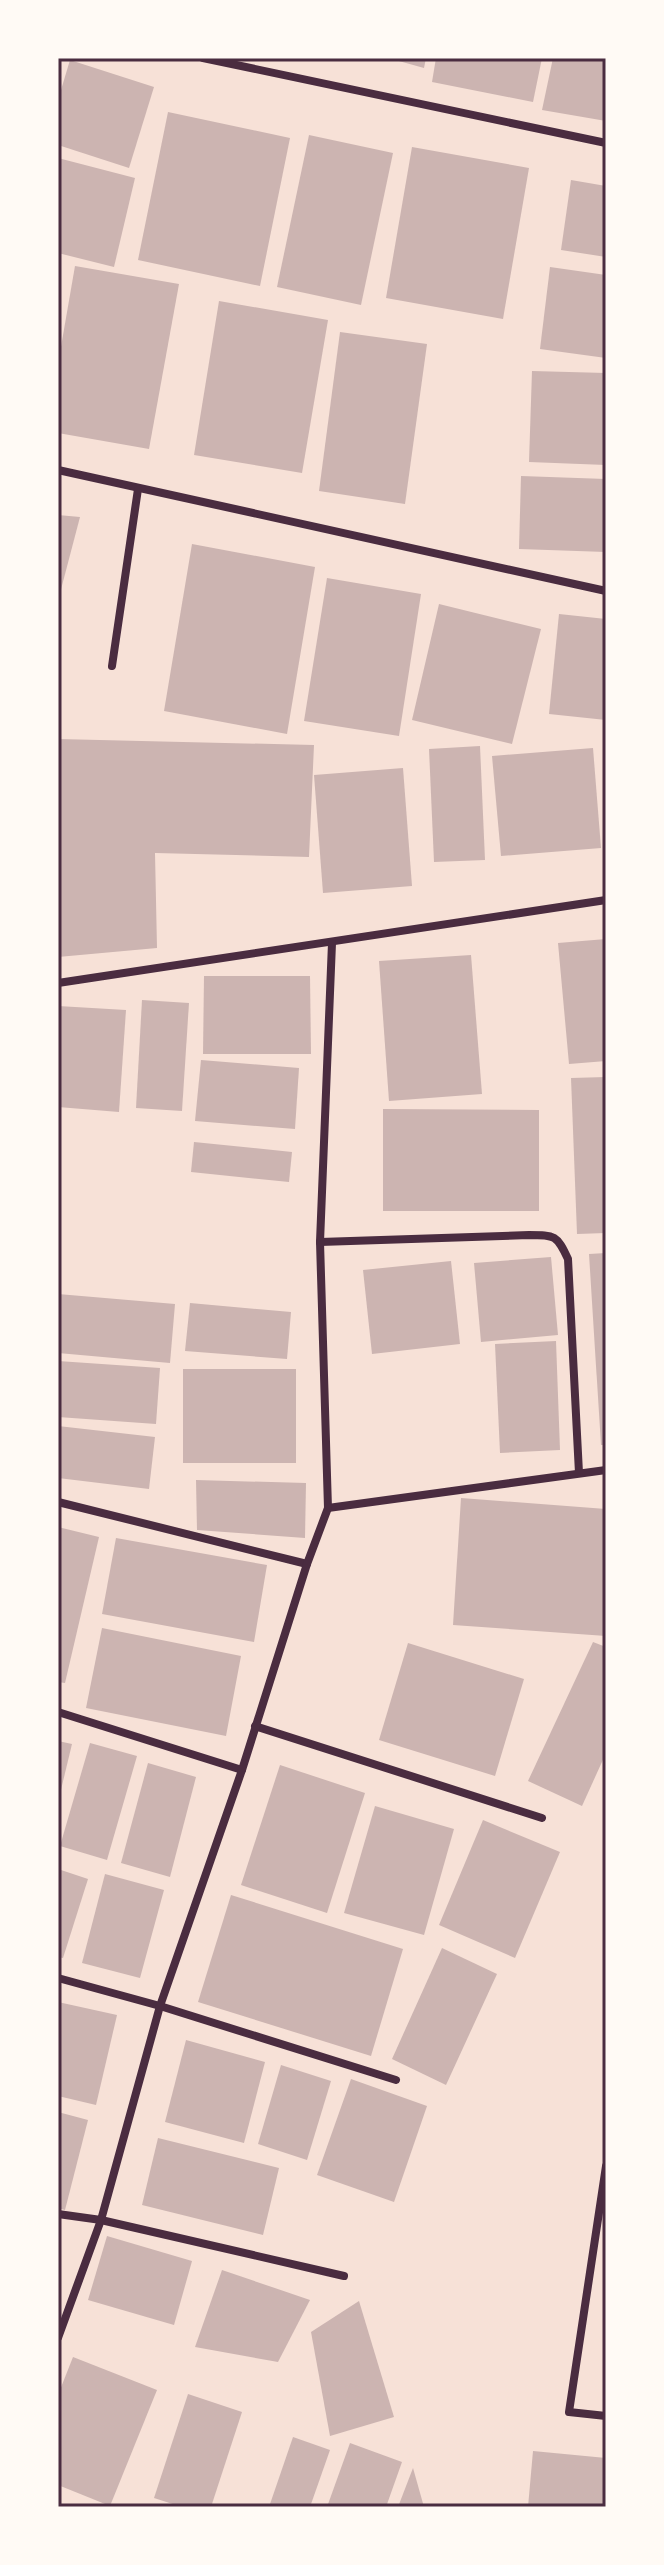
<svg xmlns="http://www.w3.org/2000/svg" width="664" height="2565" font-family="Commissioner,sans-serif">
<rect width="100%" height="100%" fill="#f7e1d7"/>
<g fill="#ccb4b1">
<path d="M388 58H426L424 68Z"/>
<path d="M436 58H542L533 102 432 82Z"/>
<path d="M553 58H606V121L542 110Z"/>
<path d="M70 60 154 87 129 168 58 145V100Z"/>
<path d="M168 112 290 138 260 286 138 260Z"/>
<path d="M309 135 393 153 361 305 277 287Z"/>
<path d="M412 147 529 168 503 319 386 298Z"/>
<path d="M58 158 135 178 114 267 58 253Z"/>
<path d="M571 180 606 186V257L561 250Z"/>
<path d="M75 266 179 284 149 449 58 433V364Z"/>
<path d="M550 267 606 275V358L540 349Z"/>
<path d="M219 301 328 320 302 473 194 455Z"/>
<path d="M340 332 427 344 405 504 319 491Z"/>
<path d="M532 371 606 373V465L529 462Z"/>
<path d="M521 476 606 479V552L519 549Z"/>
<path d="M58 515 80 517 59 597H58Z"/>
<path d="M192 544 315 567 287 734 164 711Z"/>
<path d="M327 578 421 594 399 736 304 721Z"/>
<path d="M439 604 541 629 512 744 412 720Z"/>
<path d="M559 614 606 619V720L549 714Z"/>
<path d="M58 739 314 745 309 857 155 853 157 948 58 957Z"/>
<path d="M480 746 485 860 434 862 429 749Z"/>
<path d="M593 748 601 848 501 856 492 756Z"/>
<path d="M403 768 412 886 323 893 314 775Z"/>
<path d="M606 939V1061L569 1064 558 943Z"/>
<path d="M471 955 482 1094 389 1101 379 961Z"/>
<path d="M204 976H310L311 1054H203Z"/>
<path d="M142 1000 189 1003 182 1111 136 1108Z"/>
<path d="M58 1006 126 1010 119 1112 58 1107Z"/>
<path d="M201 1060 299 1068 295 1129 195 1121Z"/>
<path d="M606 1077V1233L577 1234 571 1078Z"/>
<path d="M383 1109 539 1110V1211H383Z"/>
<path d="M194 1142 292 1152 289 1182 191 1172Z"/>
<path d="M606 1253V1445H601L589 1254Z"/>
<path d="M551 1257 558 1335 481 1342 474 1263Z"/>
<path d="M451 1261 460 1344 372 1354 363 1270Z"/>
<path d="M58 1294 175 1304 170 1363 58 1353Z"/>
<path d="M190 1303 291 1312 287 1359 185 1351Z"/>
<path d="M556 1341 560 1450 500 1453 495 1344Z"/>
<path d="M58 1361 160 1368 156 1424 58 1417Z"/>
<rect x="183" y="1369" width="113" height="94"/>
<path d="M58 1426 155 1437 149 1489 58 1478Z"/>
<path d="M196 1480 306 1483 305 1538 197 1530Z"/>
<path d="M461 1498 606 1509V1636L453 1625Z"/>
<path d="M58 1527 99 1537 65 1683 58 1682Z"/>
<path d="M116 1538 267 1565 254 1642 102 1614Z"/>
<path d="M102 1628 241 1656 226 1736 86 1708Z"/>
<path d="M593 1642 606 1647V1753L582 1806 528 1781Z"/>
<path d="M408 1643 524 1679 495 1776 379 1740Z"/>
<path d="M58 1741 72 1744 59 1798 58 1797Z"/>
<path d="M90 1743 137 1756 107 1860 60 1846Z"/>
<path d="M148 1763 196 1777 170 1877 121 1863Z"/>
<path d="M280 1765 365 1793 327 1913 241 1885Z"/>
<path d="M375 1806 454 1829 424 1935 344 1913Z"/>
<path d="M483 1820 560 1852 515 1958 439 1925Z"/>
<path d="M58 1869 88 1879 63 1958 58 1957Z"/>
<path d="M105 1874 164 1890 140 1978 82 1963Z"/>
<path d="M231 1895 403 1949 371 2056 198 2002Z"/>
<path d="M442 1948 497 1974 446 2085 392 2059Z"/>
<path d="M58 2002 117 2015 96 2105 58 2096Z"/>
<path d="M186 2040 265 2062 244 2143 165 2122Z"/>
<path d="M281 2065 331 2081 307 2160 258 2144Z"/>
<path d="M351 2079 427 2106 394 2202 317 2175Z"/>
<path d="M58 2112 88 2120 65 2210 58 2208Z"/>
<path d="M158 2138 279 2168 263 2235 142 2205Z"/>
<path d="M107 2236 192 2261 174 2325 88 2300Z"/>
<path d="M222 2270 310 2300 278 2362 195 2347Z"/>
<path d="M359 2301 394 2417 330 2436 311 2332Z"/>
<path d="M73 2357 157 2390 110 2506 58 2485V2395Z"/>
<path d="M188 2394 242 2412 211 2507H182L154 2498Z"/>
<path d="M293 2437 330 2450 310 2507H269Z"/>
<path d="M350 2443 402 2462 386 2507H327Z"/>
<path d="M533 2451 606 2458V2507H528Z"/>
<path d="M413 2468 424 2507H398Z"/>
</g>
<g fill="none" stroke-linecap="round" stroke-linejoin="round">
<g stroke="#4a2c40" stroke-width="8">
<path d="M203 58 606 143"/>
<path d="M58 470 606 591"/>
<path d="M112 666 138 489"/>
<path d="M58 983 606 900"/>
<path d="M320 1242 529 1235C555 1235 557 1235 568 1259L579 1473"/>
<path d="M58 1502 307 1564"/>
<path d="M328 1508 606 1470"/>
<path d="M58 1712 242 1770"/>
<path d="M255 1726 542 1818"/>
<path d="M58 1978 160 2006 396 2080"/>
<path d="M606 2166 569 2412 606 2416"/>
<path d="M58 2214 101 2220 344 2276"/>
<path d="M58 2338 101 2220 160 2006 242 1770 307 1564 328 1508 320 1242 332 943"/>
</g>
</g>
<rect width="664" height="2565" fill="none" stroke="#fffaf5" stroke-width="120"/>
<rect x="60" y="60" width="544" height="2445" fill="none" stroke="#4a2c40" stroke-width="3"/>
</svg>
